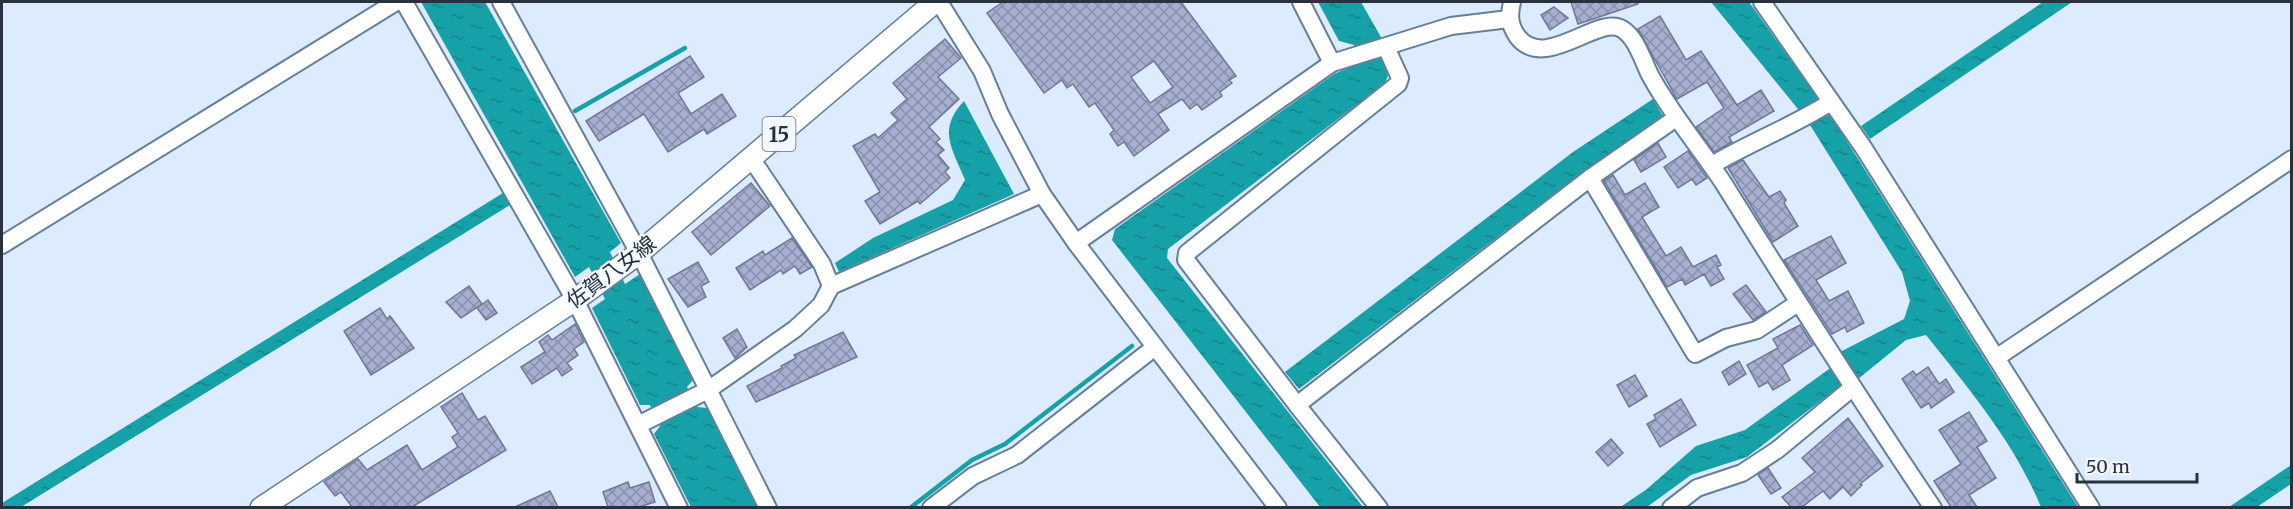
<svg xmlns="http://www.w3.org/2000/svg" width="2293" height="509" font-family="Merriweather,'Noto Sans JP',serif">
<defs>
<pattern id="water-ripples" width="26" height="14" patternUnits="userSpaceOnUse" patternTransform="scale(1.5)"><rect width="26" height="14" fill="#16a1a8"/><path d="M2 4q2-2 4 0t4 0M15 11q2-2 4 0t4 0" fill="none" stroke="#14848a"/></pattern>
<pattern id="building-cross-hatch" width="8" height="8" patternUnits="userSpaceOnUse" patternTransform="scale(1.5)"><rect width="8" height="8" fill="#a6afd0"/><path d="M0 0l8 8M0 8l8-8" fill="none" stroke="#878faa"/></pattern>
</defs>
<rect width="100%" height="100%" fill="#dcecfe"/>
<g fill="url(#water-ripples)">
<path d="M421 2H485L621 243 610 252 625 284 640 274 693 380 687 387 697 407 707 408 757 507H691L654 434 660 426 650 405H640L592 308 605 299 589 267 575 277Z"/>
<path d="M1318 2H1361L1382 39 1363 44 1367 61 1382 58 1388 76 1385 83 1168 249 1167 258 1363 507H1320L1112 240 1115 229 1334 74 1359 63 1354 45 1339 41Z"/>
<path d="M1711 2H1749L1817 97 1816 105 1823 115 1831 116 2078 507H2041C2014 442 1969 389 1926 335L1906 340 1858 379 1852 377 1747 457 1691 475 1647 507 1619 508 1647 489 1696 446 1745 430 1840 361 1842 351 1904 319 1910 301 1902 272 1810 125 1818 118 1802 114Z"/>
<path d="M2043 2H2072L1870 139 1861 126Z"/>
<path d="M1653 99 1663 116 1585 170 1299 389 1285 372 1573 152Z"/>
<path d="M964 101 1014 194 839 272 835 263 873 238 953 200 965 180C952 148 937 130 964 101Z"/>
<path d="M503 193 510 205 21 507H2V503Z"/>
<path d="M2291 465V484L2257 507H2229Z"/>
</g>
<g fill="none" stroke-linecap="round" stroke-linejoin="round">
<g stroke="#16a1a8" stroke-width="4.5">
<path d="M575 111 685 48"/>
<path d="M910 508 972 460 1005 444 1132 346"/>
</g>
</g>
<g fill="url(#building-cross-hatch)" stroke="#707897" stroke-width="1.5" fill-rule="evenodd">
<path d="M1003 2H1181L1236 76 1229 80 1232 83 1220 92 1222 96 1202 110 1197 104 1190 109 1182 99 1158 114 1169 130 1134 156 1124 142 1118 146 1110 134 1114 130 1095 103 1089 107 1073 84 1067 88 1062 80 1044 93 987 13ZM1154 61 1173 87 1150 103 1131 77Z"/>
<path d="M1571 2H1638V4L1578 24Z"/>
<path d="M1554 7 1568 18 1550 30 1541 15Z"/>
<path d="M1660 16 1686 60 1701 51 1737 105 1761 90 1774 111 1729 137 1732 142 1714 152 1696 127 1724 108 1707 82 1677 99 1638 29Z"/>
<path d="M945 39 961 58 938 77 959 99 929 127 940 139 936 142 944 150 938 155 949 168 945 172 950 178 920 204 918 201 880 224 865 201 880 192 853 146 875 134 878 138 898 120 891 113 907 99 893 83Z"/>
<path d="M690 56 704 77 678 93 691 114 722 94 736 116 707 134 704 129 668 152 644 114 599 141 586 121Z"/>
<path d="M1658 143 1666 157 1641 172 1634 160Z"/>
<path d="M1688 151 1707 178 1696 185 1692 179 1678 188 1664 167Z"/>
<path d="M1743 160 1769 197 1780 191 1786 200 1784 203 1798 226 1773 242 1728 168Z"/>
<path d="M1613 175 1625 195 1645 183 1659 207 1642 217 1666 256 1681 247 1693 267 1716 255 1721 265 1717 267 1724 279 1711 286 1704 274 1685 285 1682 279 1667 287 1604 181Z"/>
<path d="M751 183 770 206 711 255 692 232Z"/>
<path d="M1831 236 1846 263 1816 280 1829 301 1848 291 1864 323 1847 332 1845 327 1832 334 1784 260Z"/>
<path d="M792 238 812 267 800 274 795 266 783 274 781 270 750 290 736 268 763 251 765 255Z"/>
<path d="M698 262 709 282 701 286 706 297 688 307 668 279Z"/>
<path d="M1746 285 1766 312 1753 320 1733 294Z"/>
<path d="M469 286 482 304 461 318 446 302Z"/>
<path d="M488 300 497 313 486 320 477 308Z"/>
<path d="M380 308 387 319 390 316 414 348 371 375 344 331Z"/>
<path d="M575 324 584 342 574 349 578 355 567 363 572 369 562 376 557 368 532 384 521 367 545 352 539 342 548 335 552 340Z"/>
<path d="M1800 325 1813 345 1782 365 1790 380 1773 390 1768 382 1759 387 1747 365 1778 348 1773 339Z"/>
<path d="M737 329 747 347 735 358 723 338Z"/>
<path d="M843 332 857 357 756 402 747 386 782 368 781 366 796 358 794 355Z"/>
<path d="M1739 361 1746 374 1729 385 1722 372Z"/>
<path d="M1928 367 1939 384 1946 379 1954 392 1931 408 1929 403 1921 408 1902 379 1913 371 1916 375Z"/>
<path d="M1635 375 1647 396 1629 407 1617 385Z"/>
<path d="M462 393 478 420 485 416 506 450 412 507H352L341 492 335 496 324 482 358 459 367 470 407 445 422 470 458 447 452 437 458 433 441 407Z"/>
<path d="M1681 399 1696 425 1660 447 1647 424 1656 419 1654 415Z"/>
<path d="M1969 412 1987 441 1977 447 1996 478 1969 495 1977 507H1951L1934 481 1961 464 1939 430Z"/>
<path d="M1848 418 1883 466 1860 484 1862 485 1851 496 1843 487 1830 499 1823 491 1802 507H1791L1782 497 1815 472 1802 458Z"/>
<path d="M1611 439 1623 453 1608 466 1596 452Z"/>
<path d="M1768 468 1781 488 1771 494 1758 475Z"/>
<path d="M628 482 630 488 649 482 655 502 639 507H608L603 492Z"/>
<path d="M550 491 558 507H515Z"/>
</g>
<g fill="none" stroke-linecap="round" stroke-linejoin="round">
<defs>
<g id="minor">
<path d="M404 2 575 300 679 508"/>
<path d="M501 2 639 253 768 508"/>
<path d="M939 2 982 71 1000 114 1042 194 1076 243 1278 508"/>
<path d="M1301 2 1332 63"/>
<path d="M1512 2C1509 15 1509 24 1517 36 1544 73 1598 14 1622 29 1636 37 1643 61 1650 75 1671 114 1700 147 1724 184 1792 293 1861 401 1933 508"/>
<path d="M1762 2 1863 147 2091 508"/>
<path d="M751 158 822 264 831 286"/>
<path d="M1712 165C1751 142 1793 126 1831 102"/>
<path d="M1590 178 1695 354 1726 338 1757 330 1798 303"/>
<path d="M1076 243 1332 63 1451 26 1509 19"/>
<path d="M2 245 396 2"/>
<path d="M1996 358 2292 159"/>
<path d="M1297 405 1186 260 1187 253 1398 84 1400 78 1386 47"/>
<path d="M638 425 708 390 795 329 821 305 831 286 1042 194"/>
<path d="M931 508 973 476 1017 455 1155 347"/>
<path d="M1379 508 1297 405 1590 178 1676 118"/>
<path d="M1671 508 1697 488 1742 473 1777 450 1852 388"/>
</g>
<path id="major" d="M261 508 575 300 639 253 935 2"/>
</defs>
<use href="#minor" stroke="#667f98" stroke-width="20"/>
<use href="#major" stroke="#667f98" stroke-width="24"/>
<use href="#minor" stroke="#fff" stroke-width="16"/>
<use href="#major" stroke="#fff" stroke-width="21"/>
</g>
<g text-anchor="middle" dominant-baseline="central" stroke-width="4.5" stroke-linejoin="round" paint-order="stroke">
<rect fill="#f3f8fe" stroke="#646d77" stroke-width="1.5" x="762.5" y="117" width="33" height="34" rx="4.5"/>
<g font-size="20" font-weight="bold" fill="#27323d">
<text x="779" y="134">15</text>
</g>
<g font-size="21" fill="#27323d" stroke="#f3f8fe">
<text transform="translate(611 272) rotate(-37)">佐賀八女線</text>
</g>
</g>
<rect width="2293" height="509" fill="none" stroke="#27323d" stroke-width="6"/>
<path d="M2077 473v9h120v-9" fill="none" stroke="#27323d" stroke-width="3"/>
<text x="2086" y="473" font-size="18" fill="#27323d" stroke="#f3f8fe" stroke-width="4.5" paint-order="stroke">50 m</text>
</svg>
